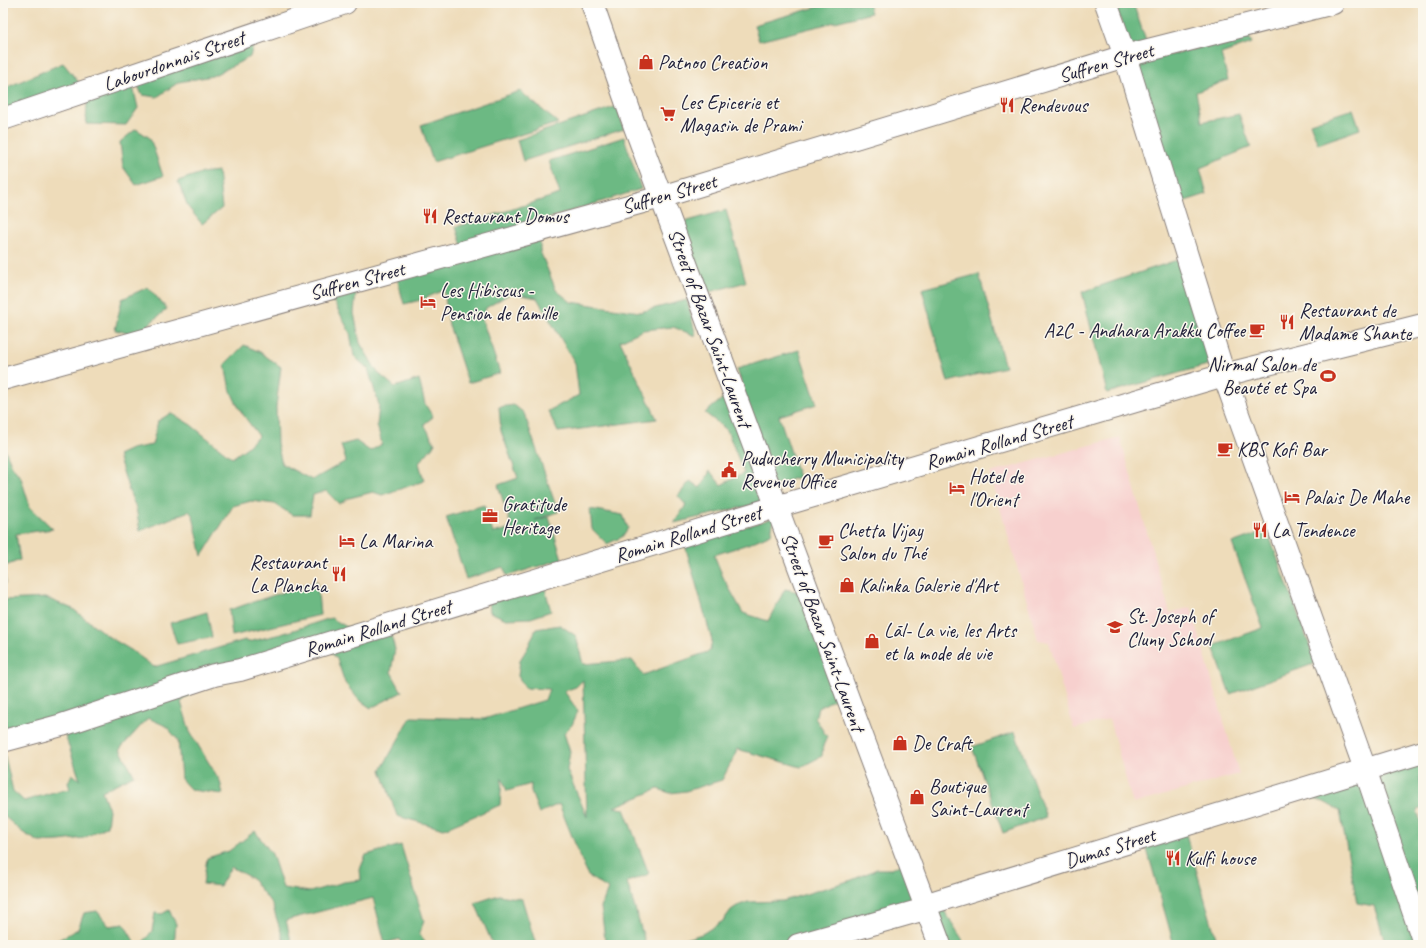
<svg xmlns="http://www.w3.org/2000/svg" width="1426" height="948" font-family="Caveat,sans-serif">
<rect width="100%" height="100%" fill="#fbf7ec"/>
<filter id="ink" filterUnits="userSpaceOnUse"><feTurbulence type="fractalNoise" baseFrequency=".025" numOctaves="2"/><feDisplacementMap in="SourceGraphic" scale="8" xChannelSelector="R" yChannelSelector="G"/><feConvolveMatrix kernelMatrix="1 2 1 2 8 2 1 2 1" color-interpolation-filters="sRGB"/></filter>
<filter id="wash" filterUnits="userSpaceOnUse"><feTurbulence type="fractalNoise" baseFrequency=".012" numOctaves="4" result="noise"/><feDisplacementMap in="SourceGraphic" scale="16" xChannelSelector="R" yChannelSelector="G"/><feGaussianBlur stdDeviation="0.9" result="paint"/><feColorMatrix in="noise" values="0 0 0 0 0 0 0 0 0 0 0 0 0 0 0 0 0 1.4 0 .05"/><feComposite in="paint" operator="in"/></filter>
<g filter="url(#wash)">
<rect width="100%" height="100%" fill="#eedcba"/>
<path fill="#f7d0ce" d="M1120 437 1170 613 1191 607 1239 774 1133 804 1109 719 1074 729 1049 642 1038 640 990 473Z"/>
<g fill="#6cb983" stroke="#476e5f" fill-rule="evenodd">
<path d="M831 3H868L871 13 759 41 754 25Z"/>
<path d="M1115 3H1133L1148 47 1131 52Z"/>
<path d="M1248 35 1252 43 1221 54 1228 80 1196 92 1202 122 1239 114 1251 147 1200 168 1207 194 1182 202 1136 64Z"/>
<path d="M255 38 250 57 212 76 179 82 157 97 142 95 135 79Z"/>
<path d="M63 63 81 85 3 115V89Z"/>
<path d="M132 82 138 108 126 125 86 124 87 99Z"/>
<path d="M520 91 558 123 433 162 421 125Z"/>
<path d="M617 106 624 129 523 161 517 140Z"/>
<path d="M1353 109 1360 129 1318 144 1310 123Z"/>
<path d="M136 129 150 138 163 176 136 185 123 167 120 142Z"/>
<path d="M624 137 641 189 462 246 456 227 560 194 549 161Z"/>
<path d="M218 171 222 208 202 224 188 207 178 181 201 173Z"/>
<path d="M726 210 746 282 702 294 681 223Z"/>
<path d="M540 240V251L556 290 571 302 640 312 687 300 696 336 673 327 643 330 620 341 657 419 558 432 548 411 579 395 575 363 537 298 511 293 486 308 482 319 500 373 468 383 449 325 444 290 421 300 404 304 397 278Z"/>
<path d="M1177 260 1211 364 1107 393 1082 292Z"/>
<path d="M979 274 1005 367 948 382 922 289Z"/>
<path d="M357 281 354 313 360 343 378 373 395 387 419 379 425 404 433 417 424 424 435 444 419 463 424 481 382 495 373 492 349 498 339 504 326 491 313 495 310 515H292L275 504 251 501 233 506 202 556 193 516 189 511 140 531 136 508 129 491 118 455 131 449 152 445 158 421 171 413 191 425 232 458 246 448 259 436C250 424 240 412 234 398 229 388 227 376 225 364L244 345 260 352 281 367 276 407 277 443 282 464 312 480 346 461 341 445 356 441 370 451 382 444 377 425 379 405 372 382 368 369 354 356 350 333 334 302 320 303 311 293Z"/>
<path d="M148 287 167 309 136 335 115 330 122 299Z"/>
<path d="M799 350 817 404 779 416 799 477 774 485 737 369Z"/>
<path d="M727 395 769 501 674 523 686 505 678 496 690 481 700 488 710 471 721 485 744 473 727 430 705 413Z"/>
<path d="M514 405 524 413 558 512 535 520 549 517 562 559 507 576 503 567 466 579 446 517 484 505 493 533 512 528 498 485 518 478 501 431 499 407Z"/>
<path d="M3 445 12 466 21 478 30 507 53 529 16 534 20 560 3 567 6 582 3 586Z"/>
<path d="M590 509 623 515 628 528 622 537 607 544 592 529Z"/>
<path d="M774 518 771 534 748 544 714 555 723 577 743 613 768 621 785 589 803 593 844 694 818 708 815 718 827 737 823 746 822 756 801 767 737 749 735 755 722 780 686 791 670 793 658 789 614 807 624 809 649 874 627 882 646 945H600L605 940 601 907 608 889 588 876 559 804 539 813 531 792V784L507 791 502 778 500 805 444 829 397 816 381 770 411 717 484 719 545 700 549 689 525 688 518 676 520 660 528 647 536 629 560 625 576 636 583 664 632 660 643 675 710 651 712 640 685 545ZM583 680 587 817 567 770 570 752 564 733 572 725 578 711 564 691 576 687Z"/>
<path d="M1267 530 1316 663 1230 694 1213 646 1263 628 1232 543Z"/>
<path d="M317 581 320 615 232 636 229 610Z"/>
<path d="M544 585 551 611 531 618 506 619 490 612 489 599Z"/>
<path d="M46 598 73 609 109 637 131 650 154 667 245 640 248 642 281 634 331 618 347 627 388 625 395 649 391 672 402 692 371 708 359 700 345 683 337 659 324 644 214 675 181 702 190 732 220 781 223 794 191 790 181 779 178 740 166 726 148 718 120 749 134 775 102 791 109 810 107 826 84 838 59 841 39 842 22 832 3 815V748L13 791 24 801 54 792 70 789 68 783 72 774 80 780 62 726 3 741V600Z"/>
<path d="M207 612 212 637 177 644 170 623Z"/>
<path d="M1015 732 1046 817 1003 833 972 747Z"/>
<path d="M1423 760V775L1419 777 1423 791V808L1417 810 1423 830V945H1386L1374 906 1357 903 1340 811 1324 802 1310 798 1308 793Z"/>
<path d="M1183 824 1218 945H1174L1143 835Z"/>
<path d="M255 831 272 854 283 888 310 892 344 882 361 880 360 869 366 855 401 845 424 921 419 934 427 945H402L400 939 385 943 373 898 286 920 292 945H285L272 904 251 878 231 867 220 886 203 884 207 858 229 851Z"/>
<path d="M908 861 940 904 962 939 963 945H940L924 906 798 945H665L702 934 723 921 731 910 737 906 748 902 783 901 852 880 877 869H891Z"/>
<path d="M499 895 522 899 536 945H493L475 903Z"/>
<path d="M169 910 176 924 174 945H141L152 931 155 913 162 914Z"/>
<path d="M97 911 109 926 124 924 135 943 138 945H49L78 929 84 913Z"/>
</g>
</g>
<g filter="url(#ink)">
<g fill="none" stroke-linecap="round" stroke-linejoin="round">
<defs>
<g id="minor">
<path d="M592 3 635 127 940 945"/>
<path d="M3 119 345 3"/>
<path d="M3 379 661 197 1125 56 1333 3"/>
<path d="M3 741 62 725 214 675 240 670 776 507 1224 375 1423 325"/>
<path d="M798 945 918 911 924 905 1423 752"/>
</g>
<path id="tertiary" d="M1106 3 1125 56 1224 375 1365 769 1423 940"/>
</defs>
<use href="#minor" stroke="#887f7a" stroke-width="24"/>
<use href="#tertiary" stroke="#887f7a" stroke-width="24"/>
<use href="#minor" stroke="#fff" stroke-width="22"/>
<use href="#tertiary" stroke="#fff" stroke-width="22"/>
</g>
</g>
<defs>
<symbol id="shop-bare" viewBox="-9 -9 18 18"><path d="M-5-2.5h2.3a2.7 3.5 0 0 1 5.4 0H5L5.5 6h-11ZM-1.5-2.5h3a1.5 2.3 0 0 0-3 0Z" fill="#c8321e" stroke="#fbf7ec" stroke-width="2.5" paint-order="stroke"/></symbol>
<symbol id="restaurant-bare" viewBox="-9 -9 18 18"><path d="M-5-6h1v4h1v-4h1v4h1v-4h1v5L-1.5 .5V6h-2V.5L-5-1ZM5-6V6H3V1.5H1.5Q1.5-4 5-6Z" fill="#c8321e" stroke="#fbf7ec" stroke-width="2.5" paint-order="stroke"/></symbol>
<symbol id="supermarket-bare" viewBox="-9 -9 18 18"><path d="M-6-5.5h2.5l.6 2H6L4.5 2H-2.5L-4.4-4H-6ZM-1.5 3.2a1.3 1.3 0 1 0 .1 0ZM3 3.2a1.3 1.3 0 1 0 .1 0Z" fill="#c8321e" stroke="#fbf7ec" stroke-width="2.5" paint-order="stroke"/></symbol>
<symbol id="hotel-bare" viewBox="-9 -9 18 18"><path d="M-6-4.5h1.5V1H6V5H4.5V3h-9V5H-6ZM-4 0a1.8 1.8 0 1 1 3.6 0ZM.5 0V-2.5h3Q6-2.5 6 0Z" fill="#c8321e" stroke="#fbf7ec" stroke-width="2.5" paint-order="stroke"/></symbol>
<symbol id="cafe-bare" viewBox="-9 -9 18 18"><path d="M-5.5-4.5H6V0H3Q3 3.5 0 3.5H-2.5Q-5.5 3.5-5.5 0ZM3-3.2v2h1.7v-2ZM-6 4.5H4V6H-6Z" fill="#c8321e" stroke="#fbf7ec" stroke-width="2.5" paint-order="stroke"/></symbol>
<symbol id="stadium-bare" viewBox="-9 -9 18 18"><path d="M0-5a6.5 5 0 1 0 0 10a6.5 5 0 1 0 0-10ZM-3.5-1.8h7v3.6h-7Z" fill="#c8321e" stroke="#fbf7ec" stroke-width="2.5" paint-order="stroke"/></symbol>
<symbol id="civic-bare" viewBox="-9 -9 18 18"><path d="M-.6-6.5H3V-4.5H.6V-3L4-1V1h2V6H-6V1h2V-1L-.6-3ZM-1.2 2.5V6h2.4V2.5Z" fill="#c8321e" stroke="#fbf7ec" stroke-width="2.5" paint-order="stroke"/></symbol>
<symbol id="office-bare" viewBox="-9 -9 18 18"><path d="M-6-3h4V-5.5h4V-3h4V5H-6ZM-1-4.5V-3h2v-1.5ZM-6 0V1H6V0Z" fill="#c8321e" stroke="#fbf7ec" stroke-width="2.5" paint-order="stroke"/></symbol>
<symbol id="school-bare" viewBox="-9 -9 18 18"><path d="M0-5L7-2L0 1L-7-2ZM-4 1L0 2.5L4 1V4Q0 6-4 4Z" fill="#c8321e" stroke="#fbf7ec" stroke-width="2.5" paint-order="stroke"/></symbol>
</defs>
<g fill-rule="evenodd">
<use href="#shop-bare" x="635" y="51" width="22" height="22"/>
<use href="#restaurant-bare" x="996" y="94" width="22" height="22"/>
<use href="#supermarket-bare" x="657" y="103" width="22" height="22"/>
<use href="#restaurant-bare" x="419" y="205" width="22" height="22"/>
<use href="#hotel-bare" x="417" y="291" width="22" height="22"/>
<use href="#restaurant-bare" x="1276" y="311" width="22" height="22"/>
<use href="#cafe-bare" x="1246" y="319" width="22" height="22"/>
<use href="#stadium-bare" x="1317" y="365" width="22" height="22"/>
<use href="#cafe-bare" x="1214" y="438" width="22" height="22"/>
<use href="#civic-bare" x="718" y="459" width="22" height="22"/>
<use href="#hotel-bare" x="946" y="477" width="22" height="22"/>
<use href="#hotel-bare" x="1281" y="486" width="22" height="22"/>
<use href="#office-bare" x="479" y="505" width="22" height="22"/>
<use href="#restaurant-bare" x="1249" y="519" width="22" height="22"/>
<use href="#hotel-bare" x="336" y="530" width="22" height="22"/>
<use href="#cafe-bare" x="815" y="530" width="22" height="22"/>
<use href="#restaurant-bare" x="328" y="563" width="22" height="22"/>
<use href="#shop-bare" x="836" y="574" width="22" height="22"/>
<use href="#school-bare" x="1104" y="616" width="22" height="22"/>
<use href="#shop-bare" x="861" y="630" width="22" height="22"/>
<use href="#shop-bare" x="889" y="732" width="22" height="22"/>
<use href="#shop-bare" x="906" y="786" width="22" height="22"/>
<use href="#restaurant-bare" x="1162" y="847" width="22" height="22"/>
</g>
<g text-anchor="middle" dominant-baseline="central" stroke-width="3" stroke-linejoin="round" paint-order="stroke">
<g font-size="20" fill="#22223b" stroke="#fbf7ec">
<text transform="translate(174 61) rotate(-19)">Labourdonnais Street</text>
<text transform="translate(1106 63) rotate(-16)">Suffren Street</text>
<text transform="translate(669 194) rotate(-16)">Suffren Street</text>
<text transform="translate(357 281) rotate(-15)">Suffren Street</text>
<text transform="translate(710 328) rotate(70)">Street of Bazar Saint-Laurent</text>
<text transform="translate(999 442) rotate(-16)">Romain Rolland Street</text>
<text transform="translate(688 534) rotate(-17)">Romain Rolland Street</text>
<text transform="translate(378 628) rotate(-17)">Romain Rolland Street</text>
<text transform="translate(823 632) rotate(70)">Street of Bazar Saint-Laurent</text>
<text transform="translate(1110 848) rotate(-17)">Dumas Street</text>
</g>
<g font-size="20" fill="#22223b" stroke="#fbf7ec" text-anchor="start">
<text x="658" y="62">Patnoo Creation</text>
<text x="680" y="102">Les Epicerie et<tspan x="680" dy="23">Magasin de Prami</tspan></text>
<text x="1019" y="105">Rendevous</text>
<text x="442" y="216">Restaurant Domus</text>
<text x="440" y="290">Les Hibiscus -<tspan x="440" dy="23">Pension de famille</tspan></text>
<text x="1299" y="310">Restaurant de<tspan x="1299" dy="23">Madame Shante</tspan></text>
<text x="1245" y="330" text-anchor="end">A2C - Andhara Arakku Coffee</text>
<text x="1316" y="364" text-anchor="end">Nirmal Salon de<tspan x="1316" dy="23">Beauté et Spa</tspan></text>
<text x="1237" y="449">KBS Kofi Bar</text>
<text x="741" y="458">Puducherry Municipality<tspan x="741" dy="23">Revenue Office</tspan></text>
<text x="969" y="476">Hotel de<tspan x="969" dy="23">l'Orient</tspan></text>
<text x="1304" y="497">Palais De Mahe</text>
<text x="502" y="504">Gratitude<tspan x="502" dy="23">Heritage</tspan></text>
<text x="838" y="530">Chetta Vijay<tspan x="838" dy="23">Salon du Thé</tspan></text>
<text x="1272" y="530">La Tendence</text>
<text x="359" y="541">La Marina</text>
<text x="327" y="562" text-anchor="end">Restaurant<tspan x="327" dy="23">La Plancha</tspan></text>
<text x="859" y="585">Kalinka Galerie d'Art</text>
<text x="1127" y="616">St. Joseph of<tspan x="1127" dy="23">Cluny School</tspan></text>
<text x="884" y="630">Lāl- La vie, les Arts<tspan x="884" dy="23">et la mode de vie</tspan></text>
<text x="912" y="743">De Craft</text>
<text x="929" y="786">Boutique<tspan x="929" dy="23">Saint-Laurent</tspan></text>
<text x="1185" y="858">Kulfi house</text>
</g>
</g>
<rect width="1426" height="948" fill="none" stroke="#fbf7ec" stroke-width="16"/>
</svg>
